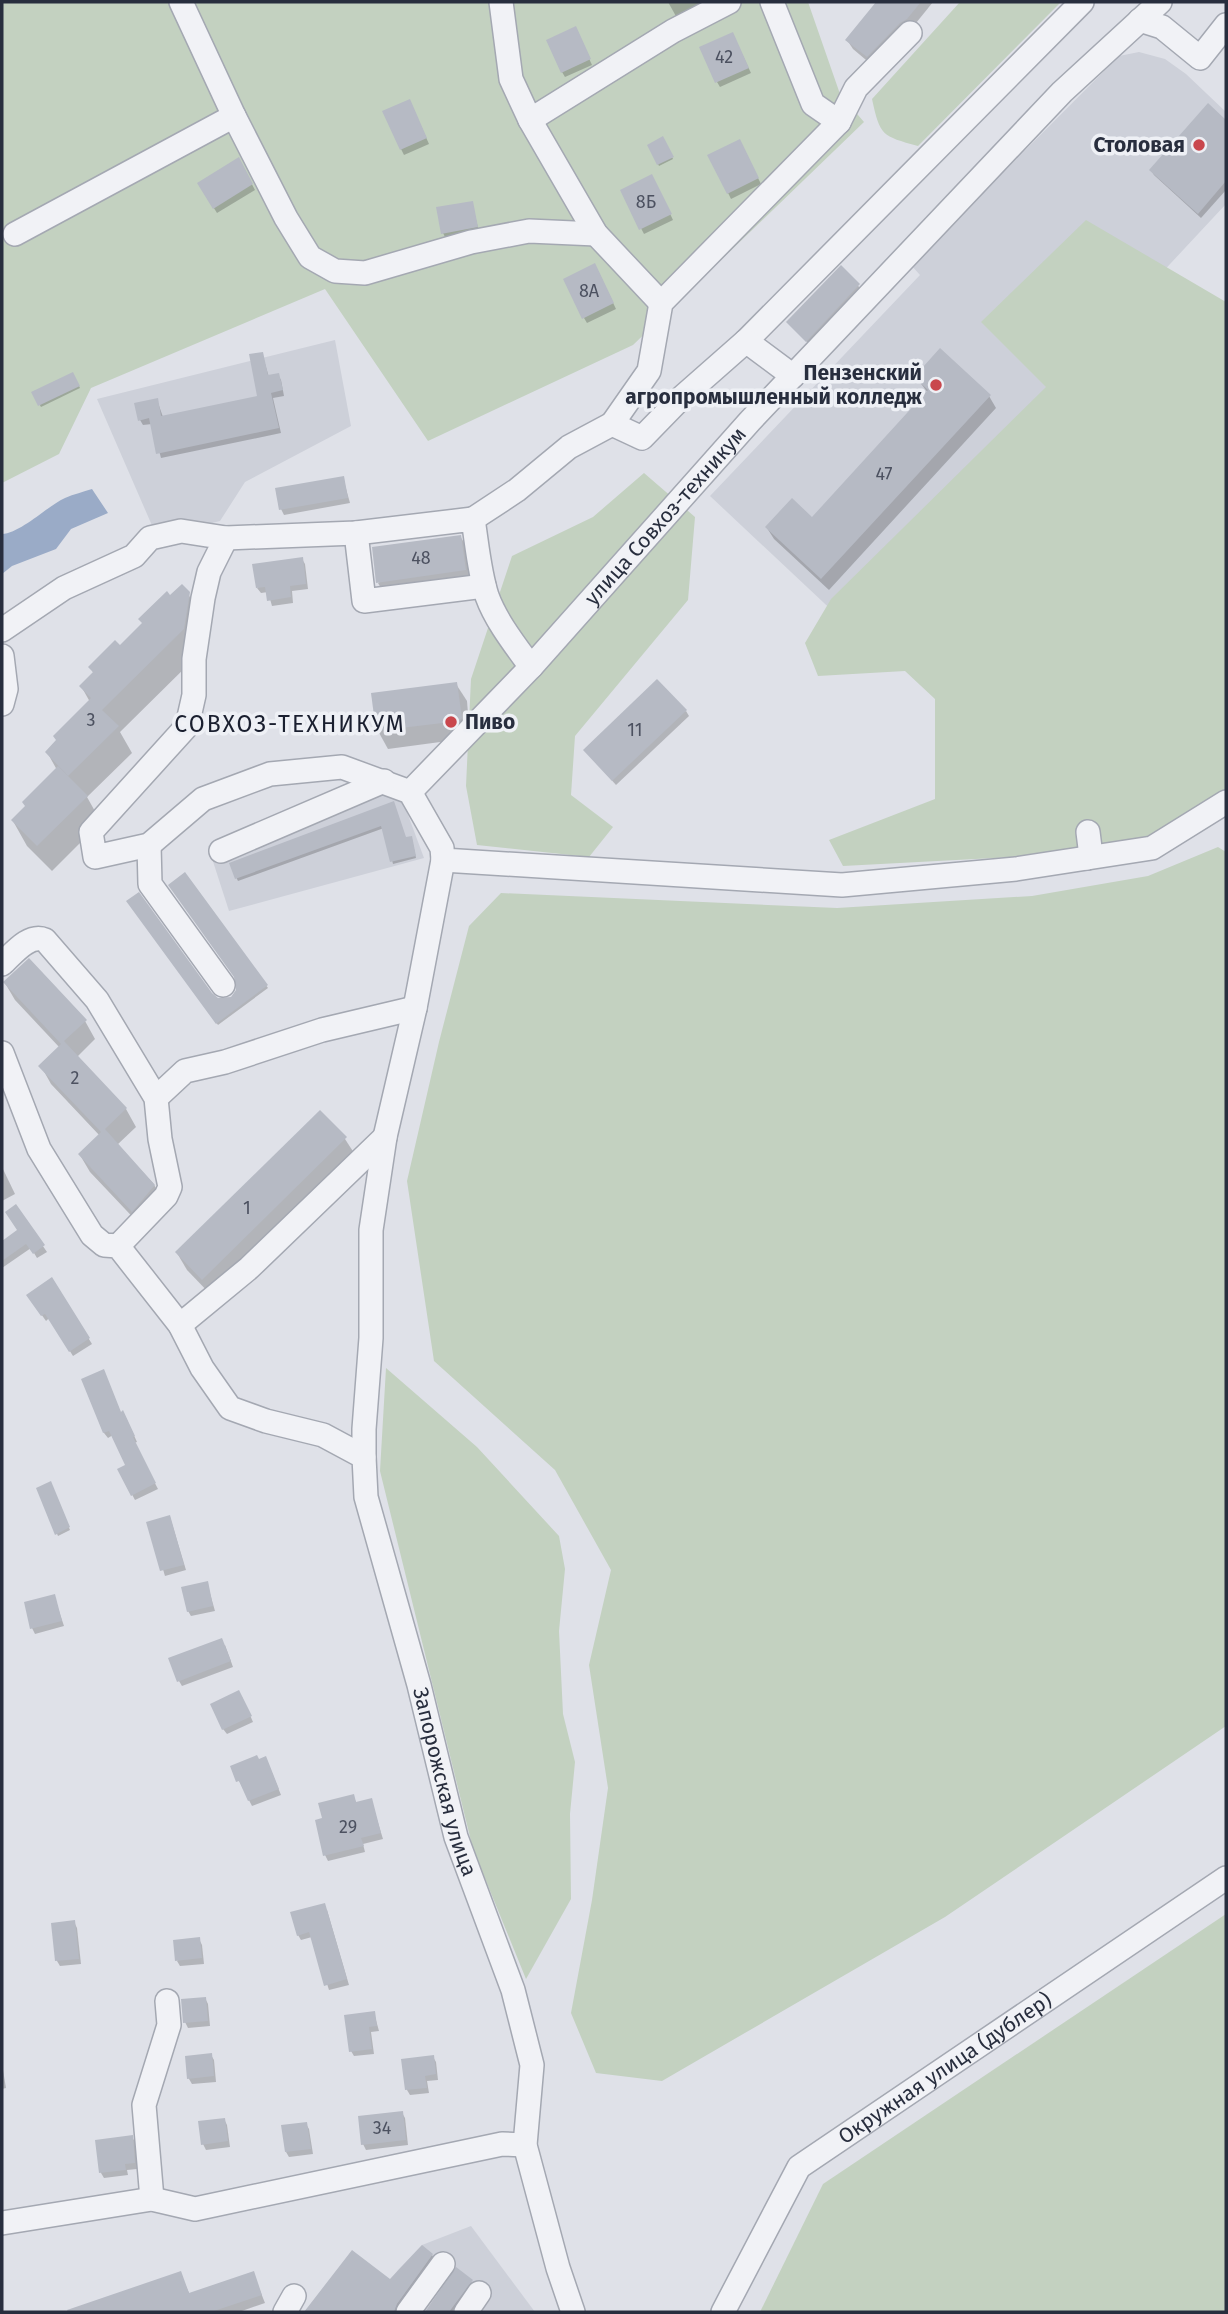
<svg xmlns="http://www.w3.org/2000/svg" width="1228" height="2314" font-family="'Fira Sans',sans-serif">
<rect width="100%" height="100%" fill="#dfe1e8"/>
<g fill="#cdd0d9">
<path d="M1139 52 1165 59 1186 74 1226 112V204L840 618 710 496 920 275 911 265 1119 56Z"/>
<path d="M335 340 351 426 245 482 220 521 157 537 97 399Z"/>
<path d="M352 784 401 796 424 858 229 911 208 846Z"/>
<path d="M471 2226 535 2312H366L398 2270 422 2245Z"/>
</g>
<g fill="#c3d1c0">
<path d="M2 2H808L840 94 864 122 633 345 428 441 325 289 91 388 59 454 2 483Z"/>
<path d="M960 2H1061L918 146C882 136 880 136 872 99Z"/>
<path d="M1086 220 1226 302V789L1156 837 1013 857 843 866 829 840 935 799V699L905 671 818 676 805 643 831 599 1046 387 981 322Z"/>
<path d="M644 473 695 517 688 600 575 736 571 795 613 827 589 857 477 845 466 786 471 679 512 556 593 517Z"/>
<path d="M1218 847 1226 852V1726L945 1917 662 2081 596 2073 571 2013 592 1900 608 1788 589 1665 611 1570 555 1470 434 1361 407 1181 439 1042 469 926 501 893 837 908 1032 896 1148 876Z"/>
<path d="M386 1368 477 1447 559 1536 565 1569 559 1631 563 1714 575 1762 570 1814 571 1899 526 1979 473 1849 380 1471Z"/>
<path d="M1226 1914V2312H760L823 2184Z"/>
</g>
<path fill="#9aabc7" d="M92 489 108 513 71 529 56 549 12 566 2 574V534C21 533 46 507 65 498 74 494 83 492 92 489Z"/>
<g fill="#0003">
<path d="M668 2H707L677 18Z"/>
<path d="M878 2H933L912 28 872 65 853 49 847 40Z"/>
<path d="M578 34 592 65 565 77 562 72Z"/>
<path d="M735 39 751 73 720 87 717 82Z"/>
<path d="M412 106 429 144 404 155 401 149Z"/>
<path d="M1208 106 1226 122V190L1201 218 1154 175 1151 170Z"/>
<path d="M663 138 673 159 659 166 649 145Z"/>
<path d="M742 146 761 184 731 199 710 156Z"/>
<path d="M239 160 255 190 217 213 199 184Z"/>
<path d="M655 182 673 220 644 234 622 191Z"/>
<path d="M472 203 479 232 446 239 443 233Z"/>
<path d="M841 268 860 288 808 343 789 324Z"/>
<path d="M598 271 616 309 587 323 584 318Z"/>
<path d="M262 354 269 377 278 375 281 380 284 396 273 398 281 433 161 458 152 424 143 425 140 420 157 400 163 417 259 397Z"/>
<path d="M73 374 80 388 41 407 33 393Z"/>
<path d="M916 377 989 396 996 408 829 590 774 539 767 528 812 519 928 393Z"/>
<path d="M343 478 350 503 284 515 281 509Z"/>
<path d="M460 536 471 554 475 588 388 600 378 583Z"/>
<path d="M302 559 305 564 308 589 292 591 293 603 272 606 268 592 261 593 257 588Z"/>
<path d="M188 594 204 620 198 655 120 732 132 753 87 797 101 822 52 871 27 846 13 821 57 770 47 752 90 702 81 686 94 674 90 667 120 647 170 598Z"/>
<path d="M456 684 467 701 470 738 388 749 378 731 373 694Z"/>
<path d="M686 711 689 716 616 785 585 750Z"/>
<path d="M393 803 406 839 412 840 416 858 393 864 384 828 238 881 237 879 231 864Z"/>
<path d="M185 875 268 988 218 1025 129 902 210 994 217 1000 231 998 238 991 236 977Z"/>
<path d="M5 983 85 1021 95 1039 77 1057 126 1109 136 1127 117 1145 153 1183 164 1202 143 1228 90 1172 80 1155 100 1136 51 1084 41 1066 60 1048 15 1000Z"/>
<path d="M320 1112 345 1139 356 1156 213 1297 187 1270 177 1253Z"/>
<path d="M2 1167 15 1194 2 1201Z"/>
<path d="M16 1207 47 1252 37 1258 31 1248 2 1268V1243L19 1231Z"/>
<path d="M52 1279 92 1344 73 1356 49 1318 46 1321 32 1301Z"/>
<path d="M83 1379 126 1418 137 1442 134 1443 158 1489 135 1500 119 1470 127 1466 113 1435 108 1438 104 1433Z"/>
<path d="M50 1483 70 1530 58 1536 38 1489Z"/>
<path d="M170 1517 186 1570 165 1576 149 1523Z"/>
<path d="M207 1583 215 1611 191 1616 188 1611Z"/>
<path d="M54 1596 64 1626 35 1634 32 1628Z"/>
<path d="M225 1645 233 1667 182 1686 179 1681Z"/>
<path d="M242 1697 253 1722 227 1734 223 1729Z"/>
<path d="M258 1760 268 1763 281 1795 252 1806 232 1767Z"/>
<path d="M353 1796 357 1804 371 1800 383 1839 363 1844 365 1852 328 1861 325 1855 324 1819Z"/>
<path d="M327 1910 349 1985 329 1990 312 1937 301 1940 298 1935Z"/>
<path d="M74 1922 77 1928 81 1964 60 1966 57 1961 53 1924Z"/>
<path d="M199 1939 202 1945 204 1964 180 1966 177 1961Z"/>
<path d="M205 1998 208 2004 210 2026 188 2028 185 2022Z"/>
<path d="M374 2013 379 2031 371 2032 374 2054 354 2056 351 2051Z"/>
<path d="M211 2055 214 2060 216 2082 192 2084 189 2079 186 2057Z"/>
<path d="M433 2057 436 2062 438 2080 427 2081 429 2093 410 2095 407 2090 403 2060Z"/>
<path d="M2 2064 6 2088 2 2089Z"/>
<path d="M402 2113 405 2118 408 2145 366 2150 363 2144Z"/>
<path d="M224 2119 227 2125 230 2147 206 2150 203 2144Z"/>
<path d="M306 2124 309 2129 313 2154 289 2157 286 2152Z"/>
<path d="M132 2137 135 2142 137 2169 127 2170 128 2175 104 2178 101 2173 97 2142Z"/>
<path d="M353 2252 390 2281 432 2255 434 2259 397 2308V2312H306Z"/>
<path d="M457 2270 473 2284 452 2312H427Z"/>
<path d="M180 2273 190 2295 253 2273 265 2303 239 2312H66Z"/>
</g>
<g fill="#b6bac4">
<path d="M876 2H921L907 19 900 23 867 57 845 40Z"/>
<path d="M576 26 591 59 561 73 546 40Z"/>
<path d="M733 32 749 68 715 83 699 47Z"/>
<path d="M410 99 427 138 400 150 382 111Z"/>
<path d="M1208 103 1226 120V181L1198 214 1149 170Z"/>
<path d="M663 136 674 157 657 165 647 145Z"/>
<path d="M740 139 759 178 727 194 707 155Z"/>
<path d="M239 157 253 184 213 209 197 183Z"/>
<path d="M652 174 672 214 639 230 620 190Z"/>
<path d="M473 201 478 227 441 234 436 207Z"/>
<path d="M595 263 614 303 582 319 563 279Z"/>
<path d="M841 265 860 284 806 342 786 322Z"/>
<path d="M940 348 991 395 821 579 765 527 792 498 812 517 928 390 914 377Z"/>
<path d="M263 352 268 375 279 373 283 390 271 393 279 428 156 454 149 418 138 421 134 403 158 398 161 416 257 396 249 354Z"/>
<path d="M73 372 80 386 38 406 31 392Z"/>
<path d="M344 476 348 498 279 510 275 488Z"/>
<path d="M461 535 466 570 376 583 372 547Z"/>
<path d="M303 557 306 584 290 586 291 597 267 601 265 587 256 588 252 564Z"/>
<path d="M182 584 190 592 184 629 102 710 119 726 68 776 45 752 56 740 53 736 91 698 79 686 93 672 88 667 115 640 120 645 142 623 138 619 167 591 170 595Z"/>
<path d="M657 679 687 710 612 781 583 750Z"/>
<path d="M457 682 462 718 459 721 376 731 371 693Z"/>
<path d="M58 766 88 796 37 846 11 820 25 806 22 802Z"/>
<path d="M394 801 406 837 412 836 416 856 390 862 381 826 235 879 229 863Z"/>
<path d="M185 872 268 985 216 1024 126 901 139 892 212 993 218 998 231 997 236 990 234 977 168 885Z"/>
<path d="M29 958 87 1020 64 1041 127 1108 105 1129 155 1185 132 1212 78 1154 101 1132 38 1066 61 1044 3 982Z"/>
<path d="M320 1110 347 1137 202 1280 175 1252Z"/>
<path d="M16 1204 45 1245 33 1254 26 1244 2 1261V1241L17 1230 5 1212Z"/>
<path d="M52 1277 90 1338 69 1352 45 1314 41 1316 26 1295Z"/>
<path d="M104 1369 121 1412 123 1410 135 1436 133 1437 156 1483 131 1496 117 1469 125 1465 109 1431 103 1433 81 1379Z"/>
<path d="M51 1481 70 1527 55 1535 36 1488Z"/>
<path d="M170 1515 184 1565 160 1571 146 1522Z"/>
<path d="M208 1581 213 1606 187 1612 181 1587Z"/>
<path d="M55 1594 62 1621 30 1629 24 1602Z"/>
<path d="M222 1638 231 1661 177 1682 168 1658Z"/>
<path d="M239 1690 252 1716 222 1730 210 1704Z"/>
<path d="M257 1755 259 1759 266 1756 279 1789 248 1801 239 1781 236 1782 230 1766Z"/>
<path d="M354 1794 356 1802 372 1798 381 1833 361 1838 364 1846 323 1856 315 1820 322 1818 318 1803Z"/>
<path d="M325 1903 347 1979 324 1986 309 1932 297 1936 290 1912Z"/>
<path d="M75 1920 79 1959 55 1961 51 1923Z"/>
<path d="M200 1937 202 1958 175 1961 173 1940Z"/>
<path d="M206 1997 208 2021 183 2023 181 1999Z"/>
<path d="M375 2011 377 2026 369 2027 372 2049 349 2052 344 2015Z"/>
<path d="M212 2053 214 2076 187 2079 185 2056Z"/>
<path d="M434 2055 436 2074 425 2076 427 2088 405 2090 401 2059Z"/>
<path d="M403 2111 406 2140 361 2145 358 2116Z"/>
<path d="M225 2118 228 2141 201 2145 198 2121Z"/>
<path d="M307 2122 311 2149 285 2152 281 2125Z"/>
<path d="M133 2135 135 2163 125 2164 126 2170 99 2173 95 2140Z"/>
<path d="M422 2245 433 2254 397 2304 394 2312H304L352 2250 390 2279Z"/>
<path d="M456 2267 473 2280 449 2312H425Z"/>
<path d="M181 2271 189 2293 254 2271 262 2295 211 2312H68L67 2310Z"/>
</g>
<g fill="none" stroke-linecap="round" stroke-linejoin="round">
<defs>
<g id="minor">
<path d="M181 2 234 116"/>
<path d="M501 2 511 79 530 120 596 234 661 303"/>
<path d="M772 2 813 104 839 122"/>
<path d="M1140 20 1162 27 1200 58 1226 25"/>
<path d="M530 120 673 31 729 2"/>
<path d="M15 234 234 116 286 218 310 257 335 271 365 273 471 242 529 231 596 234"/>
<path d="M746 341 1082 2"/>
<path d="M612 424 649 371 661 303 839 122 856 88 910 33"/>
<path d="M473 519 517 490 569 447 612 424 642 438 679 400 746 341 793 376"/>
<path d="M356 533 364 601 484 586"/>
<path d="M226 538 356 533 473 519C477 544 479 571 487 596 496 621 515 645 531 667"/>
<path d="M2 630 64 588 134 556 150 538 181 531 226 538 209 572 203 598 194 659V695L187 726 91 832 95 857 149 845 203 799 270 774 342 767 410 792 442 848 443 860 842 885 1016 869 1152 848 1226 802"/>
<path d="M2 656 6 689 2 704"/>
<path id="s1" d="M410 792 531 667 750 421 1062 92 1160 2"/>
<path d="M149 845 150 884 223 985"/>
<path d="M221 851 384 781"/>
<path d="M1087 858 1091 856 1088 832"/>
<path d="M2 964C13 954 29 933 45 940L97 1000 156 1098 160 1139 170 1187 166 1196 118 1246"/>
<path id="s2" d="M2 1053 39 1149 92 1235 104 1245 118 1246 180 1325 202 1368 230 1408 266 1421 323 1435 364 1457 366 1497 419 1685 456 1837 513 1990 532 2065 525 2145 558 2268 573 2312"/>
<path d="M156 1098 185 1071 225 1062 322 1030 415 1008"/>
<path d="M180 1325 249 1268 385 1137"/>
<path d="M364 1457V1429L371 1338V1230L385 1137 415 1008 443 860"/>
<path d="M152 2199 144 2105 169 2025 167 2001"/>
<path d="M2 2223 152 2199 195 2209 502 2144 525 2145"/>
<path d="M285 2312 294 2296"/>
<path d="M408 2312 443 2264"/>
<path d="M466 2312 479 2293"/>
<path id="s3" d="M723 2312 799 2167 1226 1878"/>
</g>
</defs>
<use href="#minor" stroke="#a4a8b2" stroke-width="26"/>
<use href="#minor" stroke="#f1f2f6" stroke-width="23"/>
</g>
<g fill="#c9474d" stroke="#eef0f5" stroke-width="2.5">
<circle cx="1199" cy="145" r="7"/>
<circle cx="936" cy="385" r="7"/>
<circle cx="451" cy="722" r="7"/>
</g>
<g text-anchor="middle" dominant-baseline="central" stroke-width="7" stroke-linejoin="round" paint-order="stroke">
<g font-size="18" fill="#4c5160">
<text x="724" y="57">42</text>
<text x="646" y="202">8Б</text>
<text x="589" y="291">8А</text>
<text x="884" y="474">47</text>
<text x="421" y="558">48</text>
<text x="91" y="720">3</text>
<text x="635" y="730">11</text>
<text x="75" y="1078">2</text>
<text x="247" y="1208">1</text>
<text x="348" y="1827">29</text>
<text x="382" y="2128">34</text>
</g>
<g font-size="21" font-weight="bold" fill="#282e3e" stroke="#eef0f5" text-anchor="end">
<text x="1185" y="145">Столовая</text>
<text x="922" y="373">Пензенский<tspan x="922" dy="24">агропромышленный колледж</tspan></text>
<text x="465" y="722" text-anchor="start">Пиво</text>
</g>
<g font-size="21" fill="#282e3e" stroke="#eef0f5">
<text stroke="none"><textPath href="#s1" startOffset="376">улица Совхоз-техникум</textPath></text>
<text stroke="none"><textPath href="#s2" startOffset="910">Запорожская улица</textPath></text>
<text stroke="none"><textPath href="#s3" startOffset="340">Окружная улица (дублер)</textPath></text>
</g>
<g font-size="23" letter-spacing="2" fill="#1a1f2f" stroke="#eef0f5">
<text x="290" y="724">СОВХОЗ-ТЕХНИКУМ</text>
</g>
</g>
<rect width="1228" height="2314" fill="none" stroke="#282e3e" stroke-width="7"/>
</svg>
